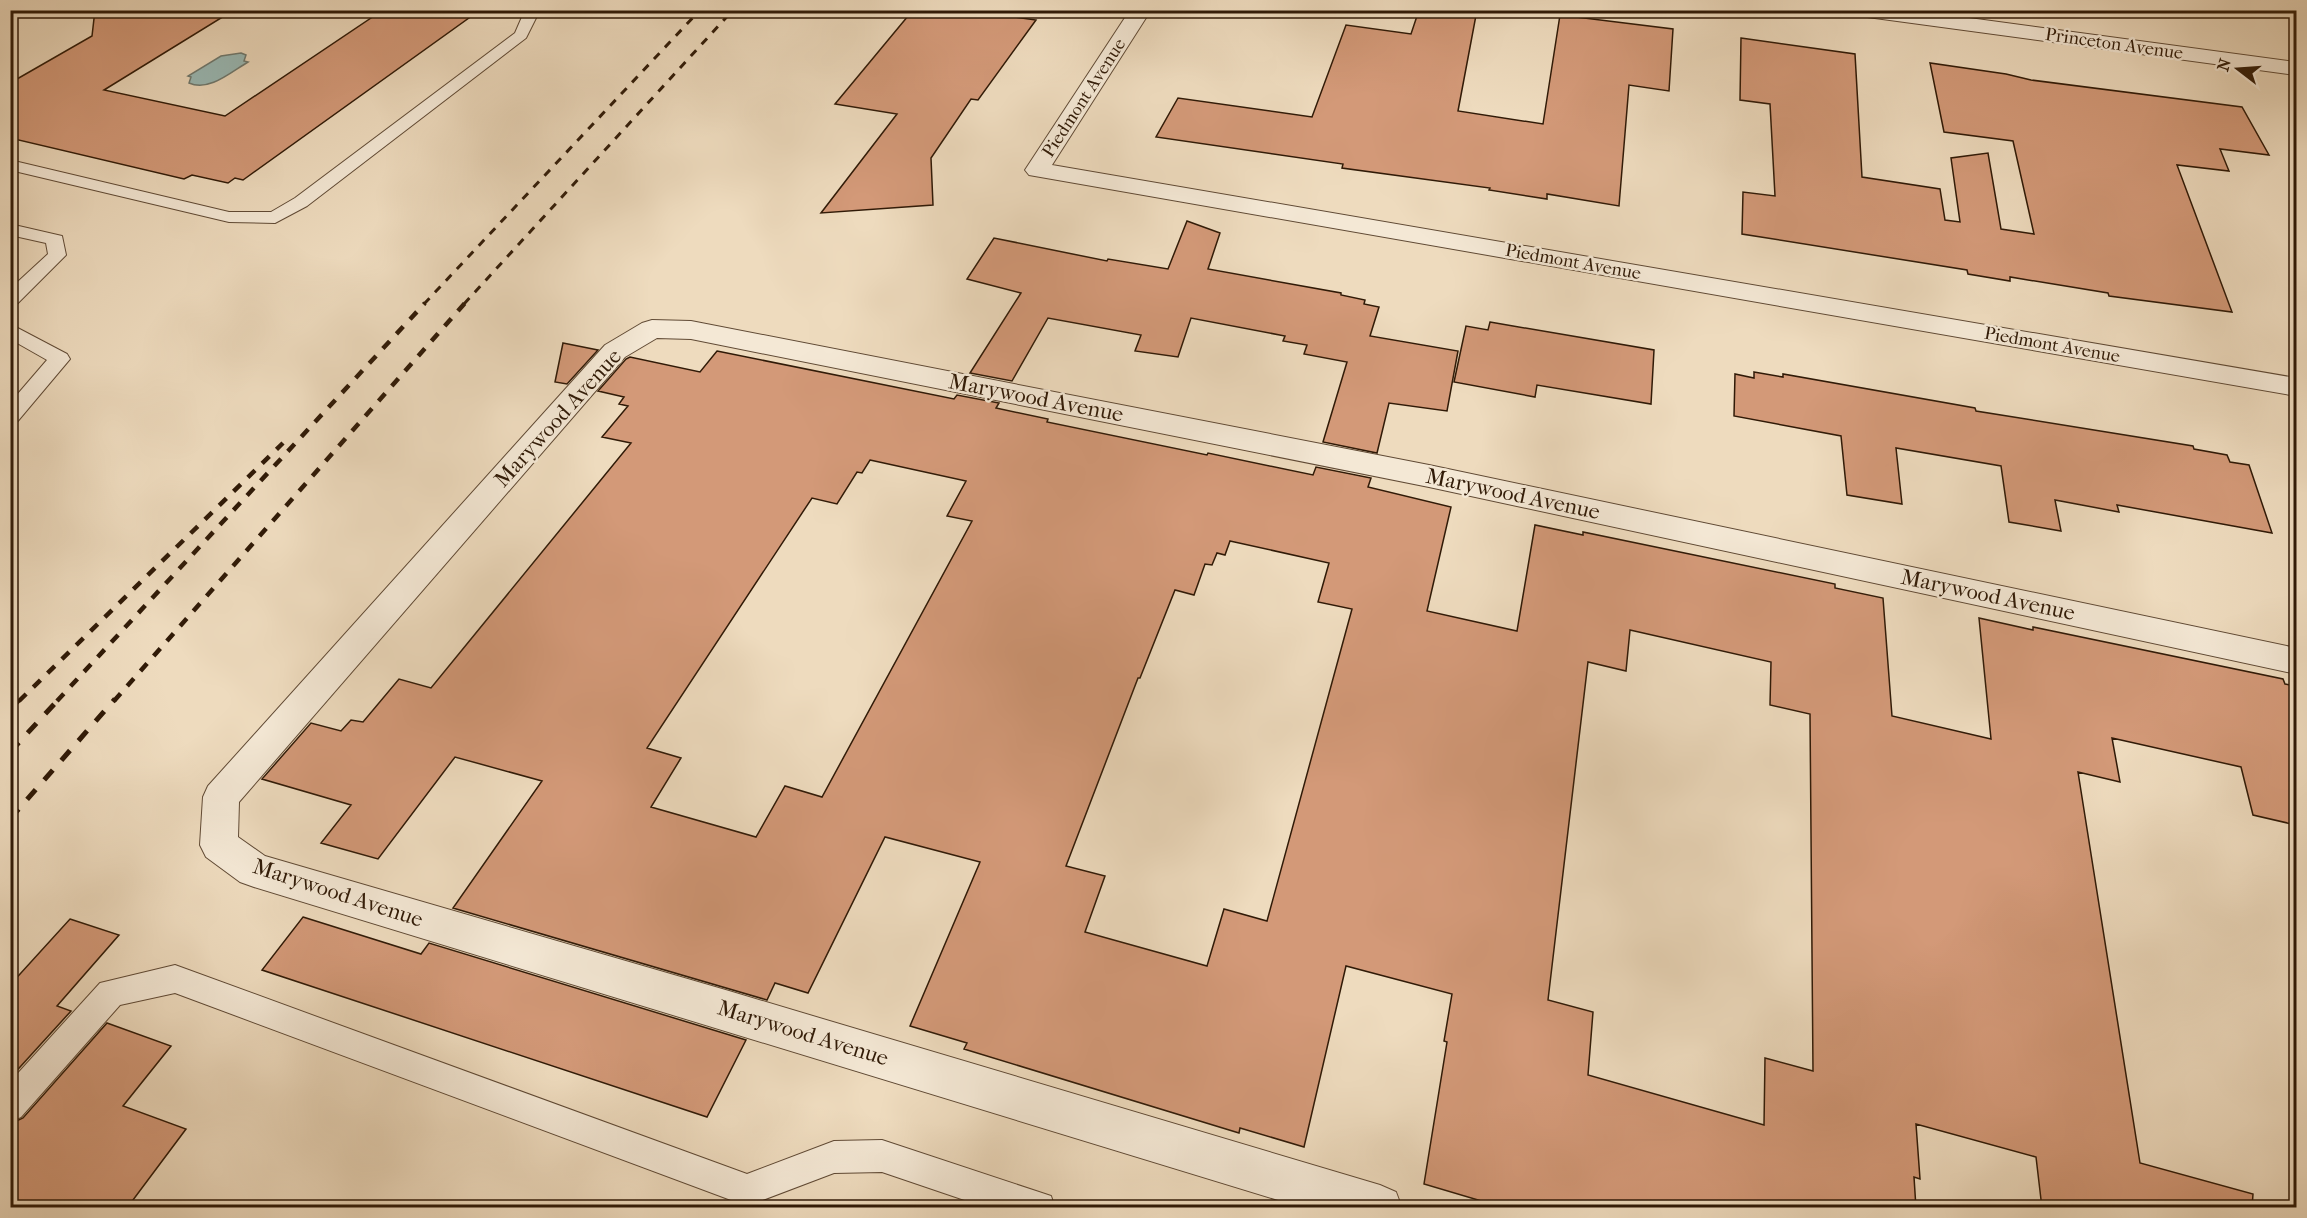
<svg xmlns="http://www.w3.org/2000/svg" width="2307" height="1218" font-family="'IM FELL French Canon',serif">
<rect width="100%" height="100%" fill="#eedbbe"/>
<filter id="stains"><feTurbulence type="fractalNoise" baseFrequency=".00333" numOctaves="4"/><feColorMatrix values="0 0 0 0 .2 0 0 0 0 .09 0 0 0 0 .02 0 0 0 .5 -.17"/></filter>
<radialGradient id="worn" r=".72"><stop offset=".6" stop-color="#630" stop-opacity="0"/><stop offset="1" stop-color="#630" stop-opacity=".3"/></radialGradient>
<path fill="#9abab6" stroke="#707a70" stroke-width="1.5" d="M241 53 246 55 244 61 248 62C231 72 209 92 189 83L191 77 188 76 221 56Z"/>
<g fill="#d39978" stroke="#301a07" stroke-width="1.5" fill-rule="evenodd">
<path d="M95 10H234L104 90 225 116 383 10H480L243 180 235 178 228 183 192 175 184 179 10 138V83L92 36Z"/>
<path d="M913 10H964L1036 20 978 100 971 99 931 158 933 205 821 213 897 114 835 104Z"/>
<path d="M1419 10H1477L1458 111 1543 124 1560 15 1673 29 1669 91 1629 85 1619 206 1547 194V199L1489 190 1490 188 1342 168 1343 164 1156 137 1178 98 1312 117 1346 25 1411 34Z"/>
<path d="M1741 38 1855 54 1862 177 1940 189 1945 220 1960 222 1951 158 1988 153 2001 229 2034 234 2013 141 1944 132 1930 63 2006 74 2031 80 2242 107 2269 155 2220 149 2229 171 2177 165 2232 312 2109 296 2108 293 2010 277V281L1968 274 1967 270 1742 234 1743 192 1775 196 1770 104 1740 100Z"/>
<path d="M1187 221 1220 233 1208 269 1341 293V295L1365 300 1364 304 1379 307 1370 336 1458 351 1447 411 1389 403 1377 453 1323 442 1347 362 1304 354 1307 345 1283 341 1285 336 1191 318 1178 357 1135 351 1141 335 1048 318 1012 381 970 373 1021 293 967 279 994 238 1107 261 1108 259 1168 269Z"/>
<path d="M1490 322 1654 350 1651 404 1537 385 1535 397 1454 382 1466 326 1488 330Z"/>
<path d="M563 343 598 350 567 384 555 382Z"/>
<path d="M717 351 954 399 957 395 999 403 996 408 1048 419 1047 422 1207 455 1208 453 1313 475 1316 467 1371 478 1368 487 1451 507 1427 611 1517 631 1535 525 1583 535V532L1835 584V588L1883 598 1892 716 1991 739 1979 618 2033 630V627L2283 679 2285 684 2296 686V825L2253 815 2241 767 2112 738 2120 782 2078 772 2140 1163 2253 1194 2252 1208H2042L2036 1157 1916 1124 1920 1179 1914 1177 1916 1208H1505L1424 1184 1447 1042 1444 1041 1452 994 1346 966 1304 1147 1240 1128 1239 1133 964 1049 967 1043 910 1026 980 862 885 837 808 993 775 983 767 1000 453 908 542 781 455 757 378 859 321 843 351 805 262 779 311 723 341 731 351 720 363 722 399 679 431 688 631 443 602 437 628 406 619 404 624 397 598 391 626 359 630 357 700 372ZM870 460 966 481 947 516 972 521 822 797 785 786 756 837 651 807 681 758 647 748 812 498 837 504 857 472 862 473ZM1230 541 1329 563 1318 602 1352 609 1267 921 1224 909 1207 966 1085 932 1105 876 1066 866 1138 678H1140L1175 590 1194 595 1205 564 1212 565 1217 553 1225 555ZM1630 630 1771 662 1770 705 1810 714 1813 1071 1765 1058 1764 1125 1588 1075 1593 1012 1548 1000 1588 662 1626 671Z"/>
<path d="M1754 372 1783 377V374L1975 408 1976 411 2193 446 2194 449 2227 455 2230 462 2249 465 2272 533 2117 505 2119 512 2055 500 2061 531 2009 522 2001 466 1896 448 1902 504 1847 495 1841 436 1734 416 1735 374 1754 378Z"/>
<path d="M303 917 421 954 429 943 746 1040 707 1117 262 970Z"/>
<path d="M70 919 119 935 57 1006 71 1011 10 1078V985Z"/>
<path d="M107 1023 171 1046 123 1106 186 1129 127 1208H10V1124L23 1118Z"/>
</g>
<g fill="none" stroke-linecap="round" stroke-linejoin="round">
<defs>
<g id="service">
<path d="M525 10H540L526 38 307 206 275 223 229 222 10 170V160L229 212H271L295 198 515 33Z"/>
<path d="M10 224 62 236 66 255 17 304 10 306V289L48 254 46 243 10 235Z"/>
<path d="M10 324 67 354 70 359 17 422 10 424V403L47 360 10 339Z"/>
<path d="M175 965 747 1174 834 1141 882 1140 1039 1192 1051 1196 1055 1208H988L882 1172 834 1173 747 1206 175 993 120 1005 21 1117 10 1122V1082L100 983Z"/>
</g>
<g id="minor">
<path d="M1130 10H1151L1052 165 2296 378V396L1029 175 1025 170Z"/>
<path d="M1850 10H1910L2296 62V75L1860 16 1853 14Z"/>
<path d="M652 320 691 321 1429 465 2296 648V674L1429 487 691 339 657 338 625 357 239 802 238 837 265 856 729 991 1380 1185 1396 1192 1402 1208H1304L254 887 240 882 206 857 200 845 203 797 208 786 605 345 642 323Z"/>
</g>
</defs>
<use href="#service" stroke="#604a35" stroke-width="2"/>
<use href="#minor" stroke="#604a35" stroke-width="2"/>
<use href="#service" fill="#f4e8d5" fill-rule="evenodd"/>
<use href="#minor" fill="#f4e8d5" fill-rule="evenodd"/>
<g stroke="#301a07" stroke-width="3" stroke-dasharray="8 8" stroke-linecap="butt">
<path d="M424 304 700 10"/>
<path d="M464 304 733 10"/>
</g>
<g stroke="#301a07" stroke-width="4.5" stroke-dasharray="10 10" stroke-linecap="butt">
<path d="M19 701 283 443"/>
<path d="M57 701 425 303"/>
<path d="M114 701 465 303"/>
</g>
<g stroke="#301a07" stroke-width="5" stroke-dasharray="13 13" stroke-linecap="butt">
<path d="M10 709 20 699"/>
<path d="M10 752 59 699"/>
<path d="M10 819 115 699"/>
</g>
</g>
<g text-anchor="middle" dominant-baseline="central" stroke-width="5" stroke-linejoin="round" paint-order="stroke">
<g font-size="18" fill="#301a07" stroke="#f4e8d5">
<text transform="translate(2114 44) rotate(8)">Princeton Avenue</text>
<text transform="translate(1084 98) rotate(-57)">Piedmont Avenue</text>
<text transform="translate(1573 262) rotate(10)">Piedmont Avenue</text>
<text transform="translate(2052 345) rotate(10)">Piedmont Avenue</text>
</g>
<g font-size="22" fill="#301a07" stroke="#f4e8d5">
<text transform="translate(1036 398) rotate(11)">Marywood Avenue</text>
<text transform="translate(558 418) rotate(-48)">Marywood Avenue</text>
<text transform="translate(1513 494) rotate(12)">Marywood Avenue</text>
<text transform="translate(1988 595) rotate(12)">Marywood Avenue</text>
<text transform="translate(338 893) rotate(18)">Marywood Avenue</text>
<text transform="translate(803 1033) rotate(17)">Marywood Avenue</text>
</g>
</g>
<rect width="2307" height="1218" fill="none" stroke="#eedbbe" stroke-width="36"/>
<rect x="12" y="12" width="2283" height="1194" fill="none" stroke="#301a07" stroke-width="3"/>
<rect x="18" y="18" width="2271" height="1182" fill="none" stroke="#301a07" stroke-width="1.5"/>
<g transform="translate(2238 69) rotate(287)" stroke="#f4e8d5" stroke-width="4.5" paint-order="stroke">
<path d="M0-4.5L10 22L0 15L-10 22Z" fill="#301a07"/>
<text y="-9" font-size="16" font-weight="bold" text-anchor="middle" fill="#301a07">N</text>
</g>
<rect width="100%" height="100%" filter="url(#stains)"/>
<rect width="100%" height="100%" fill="url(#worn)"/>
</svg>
